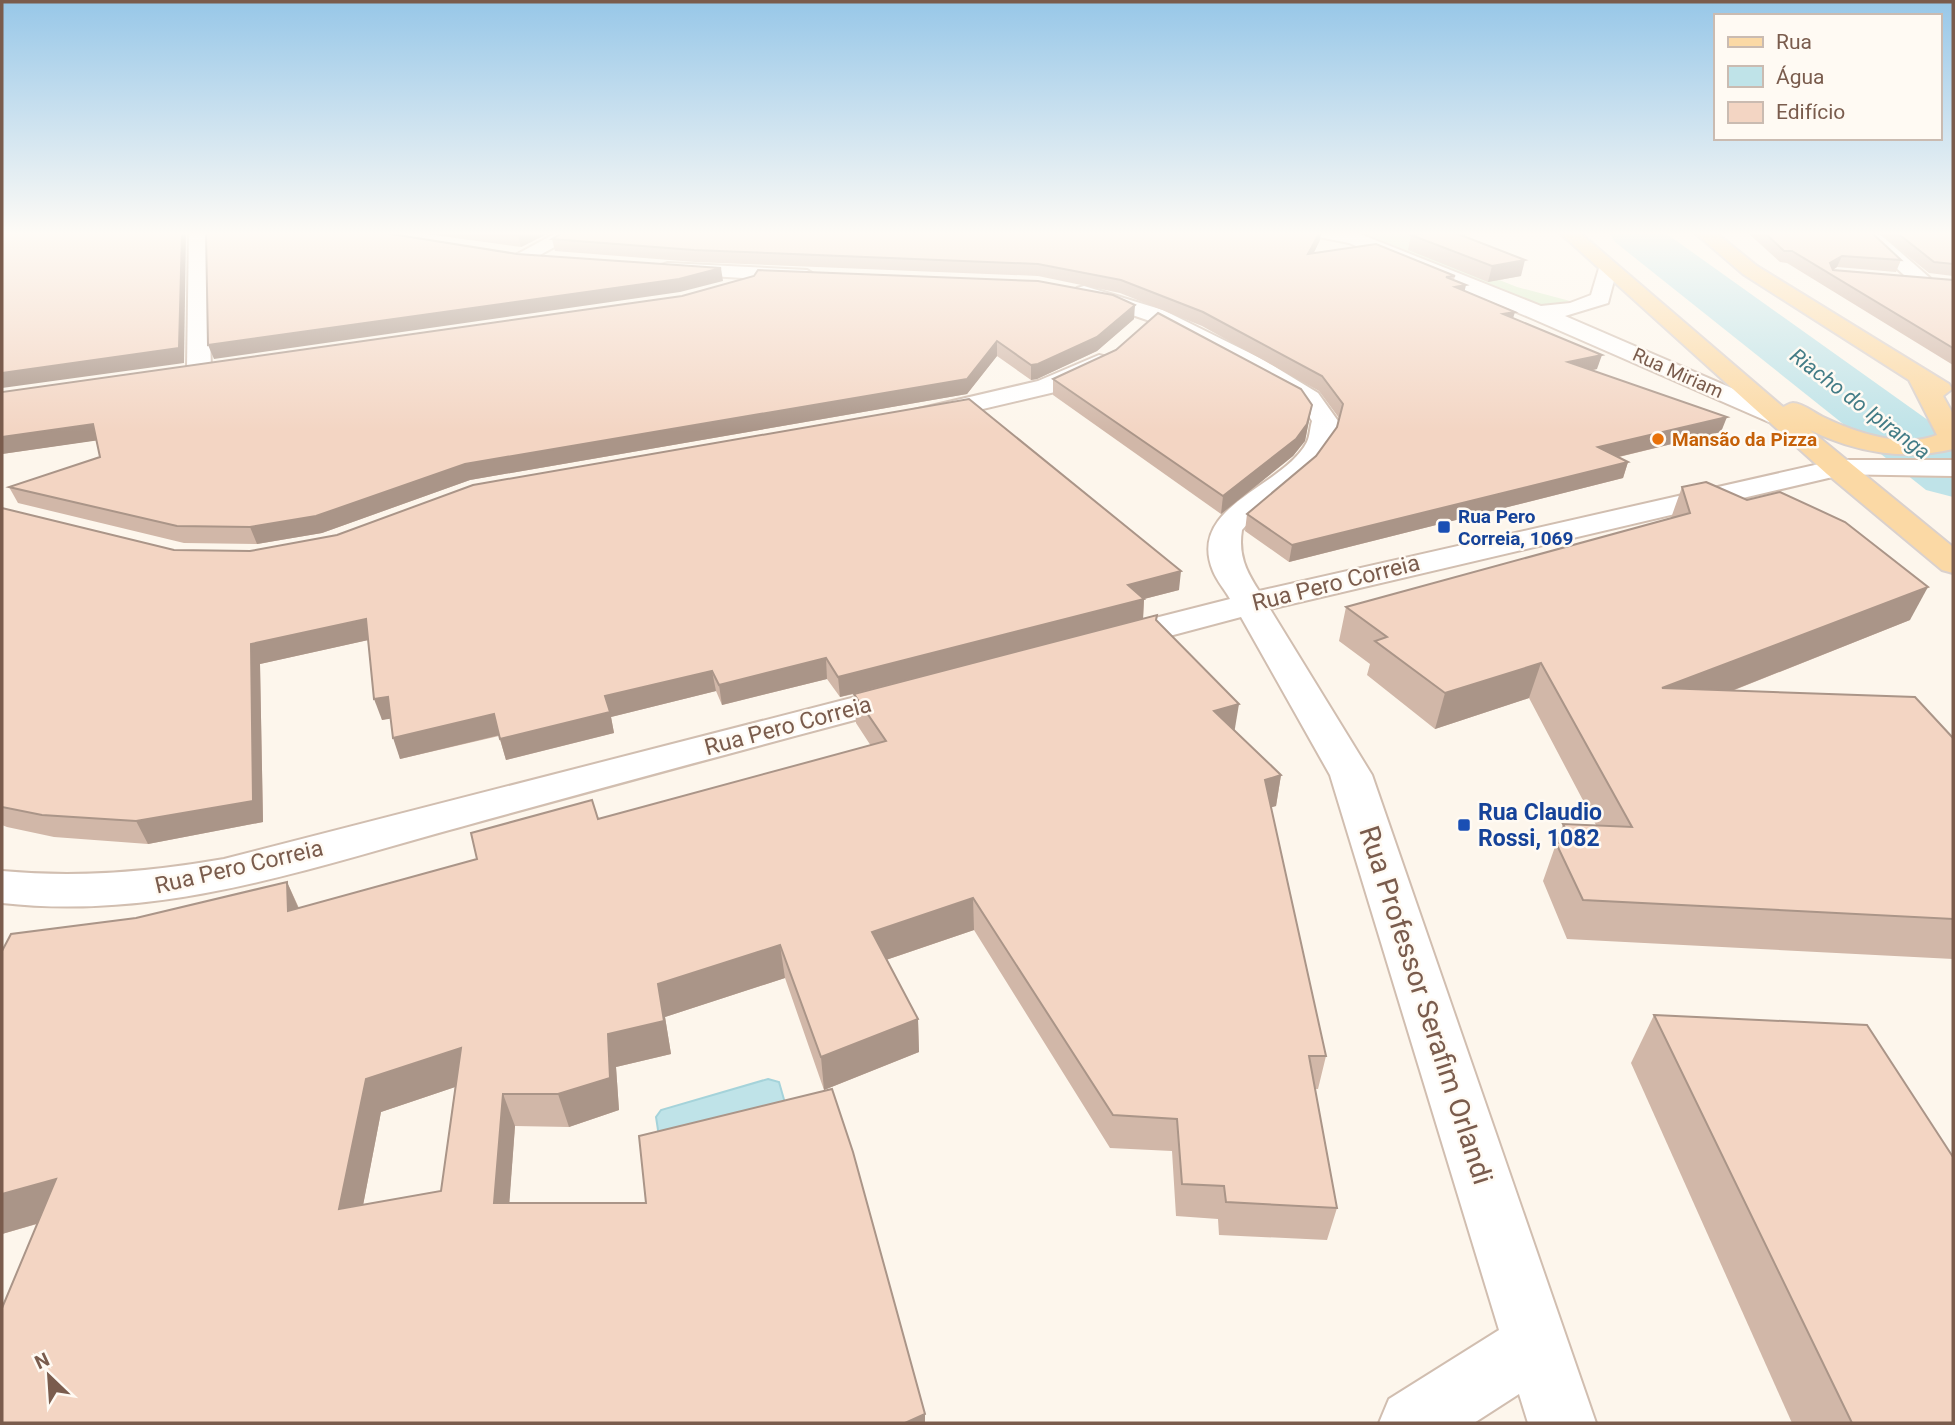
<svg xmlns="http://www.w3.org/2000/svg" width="1955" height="1425" font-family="Roboto,sans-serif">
<rect width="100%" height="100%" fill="#fdf6ec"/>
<path fill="#d8ecc9" d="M1361 232H1479L1416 247 1517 287 1570 301 1545 306 1358 238Z"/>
<path fill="#bfe3e8" stroke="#a5d3da" stroke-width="2" d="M768 1079 779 1082 797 1145 662 1156 656 1117 661 1110Z"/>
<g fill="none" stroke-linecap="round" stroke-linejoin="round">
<path fill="#bfe3e8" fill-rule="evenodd" d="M1608 232H1664L1953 438V497L1926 490 1615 242Z"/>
<defs>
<g id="street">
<path d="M189 232H207L211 369 207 374H191L187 369Z"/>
<path d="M558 232H582L527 262H513L510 258Z"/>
<path d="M1311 232 1360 234 1541 306 1570 303 1591 295 1600 265H1614L1617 269 1608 303 1565 316 1787 412 1791 417 1787 422H1769L1531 318 1349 243 1314 236Z"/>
<path d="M1876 234 1882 236 1930 278 1933 282 1930 286H1916L1870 244 1867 240 1870 236Z"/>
<path d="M668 263 807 270 817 276 807 282 661 273 658 269 661 265Z"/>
<path d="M1084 286 1163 310 1264 360 1318 393 1338 421C1326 481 1276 489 1242 530 1238 555 1246 571 1259 591L1837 460 1847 462 1851 468 1847 474 1837 476 1270 609 1372 775 1596 1423H1528L1519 1394 1474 1423H1379L1389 1399 1499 1330 1330 775 1241 617 1113 651 1100 648 1095 640 1100 632 1230 599C1225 590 1217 581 1213 571 1186 505 1283 488 1307 442 1310 436 1310 427 1312 421L1300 403 1248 370 1147 320 1077 296 1074 292 1077 288Z"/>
<path d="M1099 355 1107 357 1111 362 1107 367 1055 392 923 423 914 420 910 415 914 410 1038 381Z"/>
<path d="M906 684 919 687 925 695 919 703C767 743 615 784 464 826 310 868 163 921 2 903V871C78 878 149 872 224 859Z"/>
</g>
<path id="secondary" d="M1837 460H1953V476L1827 474 1823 468 1827 462Z"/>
<path id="primary" d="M1559 232H1579L1783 407C1786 406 1789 403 1793 403 1803 403 1814 413 1823 417 1854 432 1903 449 1937 435L1909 380 1743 274 1694 232H1715L1757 266 1949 384 1952 389 1943 396 1953 414V449C1905 461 1854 452 1810 430L1953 547V573L1942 570 1827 474Z"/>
</defs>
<use href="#street" stroke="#d1beb0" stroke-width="4"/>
<use href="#secondary" stroke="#d6c0b0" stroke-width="4"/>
<use href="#primary" stroke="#dad1cd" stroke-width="4"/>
<use href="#street" fill="#fff" fill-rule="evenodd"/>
<use href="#secondary" fill="#fff" fill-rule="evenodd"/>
<use href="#primary" fill="#fbd9a5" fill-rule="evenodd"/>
</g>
<g fill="#d1b7a8" fill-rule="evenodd">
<path d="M412 232H551L521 247Z"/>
<path d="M1747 232H1875L1873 234 1901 260 1896 272 1837 267 1833 270 1953 280V365L1787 263 1780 262Z"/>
<path d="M1878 232H1953V276L1929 273Z"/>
<path d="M1411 235 1521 276 1488 282 1408 250Z"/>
<path d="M552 239 1320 240 1313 254 1455 276 1454 280 1465 291 1513 318 1597 369 1593 370 1721 432 1619 457 1628 462 1623 478 1289 562 1245 531 1247 514 1316 456 1337 427 1339 418 1319 391 1202 326 1120 293 1038 276 695 262 555 251Z"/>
<path d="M1134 319 1097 351 1037 379 1031 380 997 356 967 394 470 480 322 533 257 544 184 543 18 503 9 487 100 457 97 440 2 454V392Z"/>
<path d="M1053 379 1312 405 1305 441 1293 456 1221 514 1053 395Z"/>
<path d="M1682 487 1910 620 1732 691 1953 738V959L1567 939 1543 881 1563 824 1596 825 1529 698 1435 729 1367 675 1370 664 1339 641 1346 607 1671 518Z"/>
<path d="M2 508 174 550 1179 590 1144 599 1143 619 1156 621 1235 731 1281 775 1276 806 1271 807 1326 1056 1318 1089H1315L1337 1208 1327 1240 1219 1235 1218 1219 1176 1216 1172 1151 1110 1148 974 930 886 960 918 1019 919 1052 824 1090 785 978 665 1017 671 1054 616 1067 619 1110 569 1127 515 1126 509 1203 925 1414 37 1224 2 1234V951L287 882 299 908 477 859 598 819 871 746 856 723 854 694 840 697 827 679 722 705 716 691 611 717 614 733 506 760 499 736 400 759 390 718 382 720 368 640 260 664 263 822 148 844 54 837 7 827 2 825ZM455 1087 441 1191 363 1205 381 1112Z"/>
<path d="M1654 1015 1953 1423H1792L1631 1063Z"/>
</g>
<g fill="#aa9588">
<path d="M182 232H186L184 363 2 388V373Z"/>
<path d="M525 232H551L521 247 518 235Z"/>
<path d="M1320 232H1321L1320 240 1307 267 1308 254Z"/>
<path d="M1842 256 1837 267 1828 273 1830 263Z"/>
<path d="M1525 260 1521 276 1488 282 1492 266Z"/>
<path d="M721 268 723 281 680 292 214 359 208 345Z"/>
<path d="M1466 285 1463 298 1455 287Z"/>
<path d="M1135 305 1134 319 1097 351 1037 379 1031 380V365Z"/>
<path d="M1515 312 1511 325 1503 314Z"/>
<path d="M997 341V356L967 394 470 480 322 533 257 544 250 527 465 464Z"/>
<path d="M1602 355 1597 369 1564 376 1568 362Z"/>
<path d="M1312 405 1305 441 1293 456 1221 514 1223 496Z"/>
<path d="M1727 417 1721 432 1593 463 1598 447Z"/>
<path d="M93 424 100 440 2 454V437Z"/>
<path d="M1628 462 1623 478 1289 562 1292 545Z"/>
<path d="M1181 571 1179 590 1144 599 1143 619 840 697 838 677 1128 585Z"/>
<path d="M1928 587 1910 620 1648 724 1662 688Z"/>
<path d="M366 619 373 639 260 664 263 822 148 844 136 821 251 644Z"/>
<path d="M826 658 827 679 722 705 719 685Z"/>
<path d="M1541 663 1529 698 1435 729 1445 693Z"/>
<path d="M712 671 716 691 611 717 614 733 506 760 500 739 605 696Z"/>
<path d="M388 697 395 718 382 720 374 699Z"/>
<path d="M1239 704 1234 734 1214 711Z"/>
<path d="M494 714 500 735 400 759 393 738Z"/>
<path d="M1281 775 1276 806 1259 811 1265 780Z"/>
<path d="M287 882 301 914 288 911Z"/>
<path d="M973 898 974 930 874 964 872 932Z"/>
<path d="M780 945 785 978 665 1017 671 1054 616 1067 619 1110 569 1127 558 1094 608 1034 658 984Z"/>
<path d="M918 1019 919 1052 824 1090 821 1057Z"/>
<path d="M461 1048 473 1081 381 1112 356 1242 339 1209 366 1079Z"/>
<path d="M503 1094 515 1126 507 1235 494 1203Z"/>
<path d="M56 1179 80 1211 2 1234V1194Z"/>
<path d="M925 1414V1423H905Z"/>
</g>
<g fill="#f3d5c3" stroke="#aa9588" stroke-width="2" fill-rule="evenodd">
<path d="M2 232H182L179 348 2 373Z"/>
<path d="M206 232H379L517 254 721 268 679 279 208 345Z"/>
<path d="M495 232H525L518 235Z"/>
<path d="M564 232H1320L1308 254 1376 244 1455 276 1446 277 1466 285 1455 287 1515 312 1503 314 1602 355 1568 362 1727 417 1598 447 1628 462 1292 545 1247 514 1316 456 1337 427 1343 404 1322 376 1203 312 1121 280 1038 264 694 250 552 239Z"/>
<path d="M1431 232H1453L1525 260 1492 266 1411 235Z"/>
<path d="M1764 232H1871L1901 260 1842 256 1830 263 1833 270 1953 280V348L1792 251H1784Z"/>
<path d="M1896 232H1953V264L1934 262Z"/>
<path d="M758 270 1038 281 1113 295 1135 305 1097 337 1038 364 1031 365 997 341 967 379 465 464 316 516 250 527 177 526 9 487 100 457 93 424 2 437V392L682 296 754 276Z"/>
<path d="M1158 313 1301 389 1312 405 1307 424 1296 439 1223 496 1053 379 1116 350Z"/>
<path d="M969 399 1181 571 1128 585 1144 599 838 677 826 658 719 685 712 671 605 696 610 712 500 739 494 714 393 738 388 697 374 699 366 619 251 644 253 801 136 821 42 815 2 807V508L174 550 250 551 337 535 473 485Z"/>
<path d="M1706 482 1747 500 1780 492 1845 522 1928 587 1662 688 1915 697 1953 738V919L1583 900 1556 843H1573L1563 824 1632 827 1541 663 1445 693 1375 641 1387 637 1346 607 1690 513 1682 487Z"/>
<path d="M1157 615 1156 620 1239 704 1214 711 1281 775 1265 780 1326 1056H1309L1337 1208 1226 1202 1224 1186 1182 1184 1177 1119 1113 1115 973 898 872 932 918 1019 821 1057 780 945 658 984 664 1021 608 1034 610 1078 558 1094H503L494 1203H646L639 1136 832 1089 853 1152 925 1414 905 1423H2V1308L56 1179 2 1194V951L11 934 136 918 287 882 288 911 477 859 471 833 592 800 598 819 886 741 854 694ZM461 1048 441 1191 339 1209 366 1079Z"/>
<path d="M1654 1015 1867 1025 1953 1157V1423H1852Z"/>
</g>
<linearGradient id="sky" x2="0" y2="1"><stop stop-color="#97c7e8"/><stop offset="0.54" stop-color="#fefbf6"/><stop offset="1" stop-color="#fefbf6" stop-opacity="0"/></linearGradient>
<rect width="1955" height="432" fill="url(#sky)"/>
<circle fill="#e8710a" stroke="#fffaf3" stroke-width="2.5" cx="1658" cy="439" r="7"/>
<g fill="#1a4fb4" stroke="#fffaf3" stroke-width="2.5">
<rect x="1437" y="520" width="14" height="14" rx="3.5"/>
<rect x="1457" y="818" width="14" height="14" rx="3.5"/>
</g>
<g text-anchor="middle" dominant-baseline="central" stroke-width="5" stroke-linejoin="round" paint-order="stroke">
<g font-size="19" fill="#7a5c4d" stroke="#fffaf3">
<text transform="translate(1678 373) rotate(24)">Rua Miriam</text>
</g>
<g font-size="19" font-weight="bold" fill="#c56008" stroke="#fffaf3" text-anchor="start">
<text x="1672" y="439">Mansão da Pizza</text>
</g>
<g font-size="19" font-weight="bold" fill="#164399" stroke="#fffaf3" text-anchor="start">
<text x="1458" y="516">Rua Pero<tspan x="1458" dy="22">Correia, 1069</tspan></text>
</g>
<g font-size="21" font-style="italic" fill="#437c86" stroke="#fffaf3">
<text transform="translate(1860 404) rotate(37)">Riacho do Ipiranga</text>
</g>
<g font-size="23" fill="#7a5c4d" stroke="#fffaf3">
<text transform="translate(1336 583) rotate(-14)">Rua Pero Correia</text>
<text transform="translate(788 726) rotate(-15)">Rua Pero Correia</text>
<text transform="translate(239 867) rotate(-13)">Rua Pero Correia</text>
</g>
<g font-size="23" font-weight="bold" fill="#164399" stroke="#fffaf3" text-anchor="start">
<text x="1478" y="812">Rua Claudio<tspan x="1478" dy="26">Rossi, 1082</tspan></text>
</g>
<g font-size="28" fill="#7a5c4d" stroke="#fffaf3">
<text transform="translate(1426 1005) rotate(72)">Rua Professor Serafim Orlandi</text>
</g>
</g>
<rect width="1955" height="1425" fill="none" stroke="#7a5c4d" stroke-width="7"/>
<rect x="1714" y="14" width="228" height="126" fill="#fffaf3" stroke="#cabbb1" stroke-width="2"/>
<rect x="1728" y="37" width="35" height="10" fill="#fbd9a5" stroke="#cabbb1" stroke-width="2"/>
<text x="1776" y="49" font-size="21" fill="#7a5c4d">Rua</text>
<rect x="1728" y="66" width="35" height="21" fill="#bfe3e8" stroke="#cabbb1" stroke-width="2"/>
<text x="1776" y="84" font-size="21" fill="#7a5c4d">Água</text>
<rect x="1728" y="102" width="35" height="21" fill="#f3d5c3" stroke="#cabbb1" stroke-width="2"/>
<text x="1776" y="119" font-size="21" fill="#7a5c4d">Edifício</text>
<g transform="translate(49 1376) rotate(335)" stroke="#fffaf3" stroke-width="5" paint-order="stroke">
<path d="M0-5L12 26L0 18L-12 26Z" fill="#7a5c4d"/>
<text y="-10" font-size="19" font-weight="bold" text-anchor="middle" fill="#7a5c4d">N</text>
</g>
</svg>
